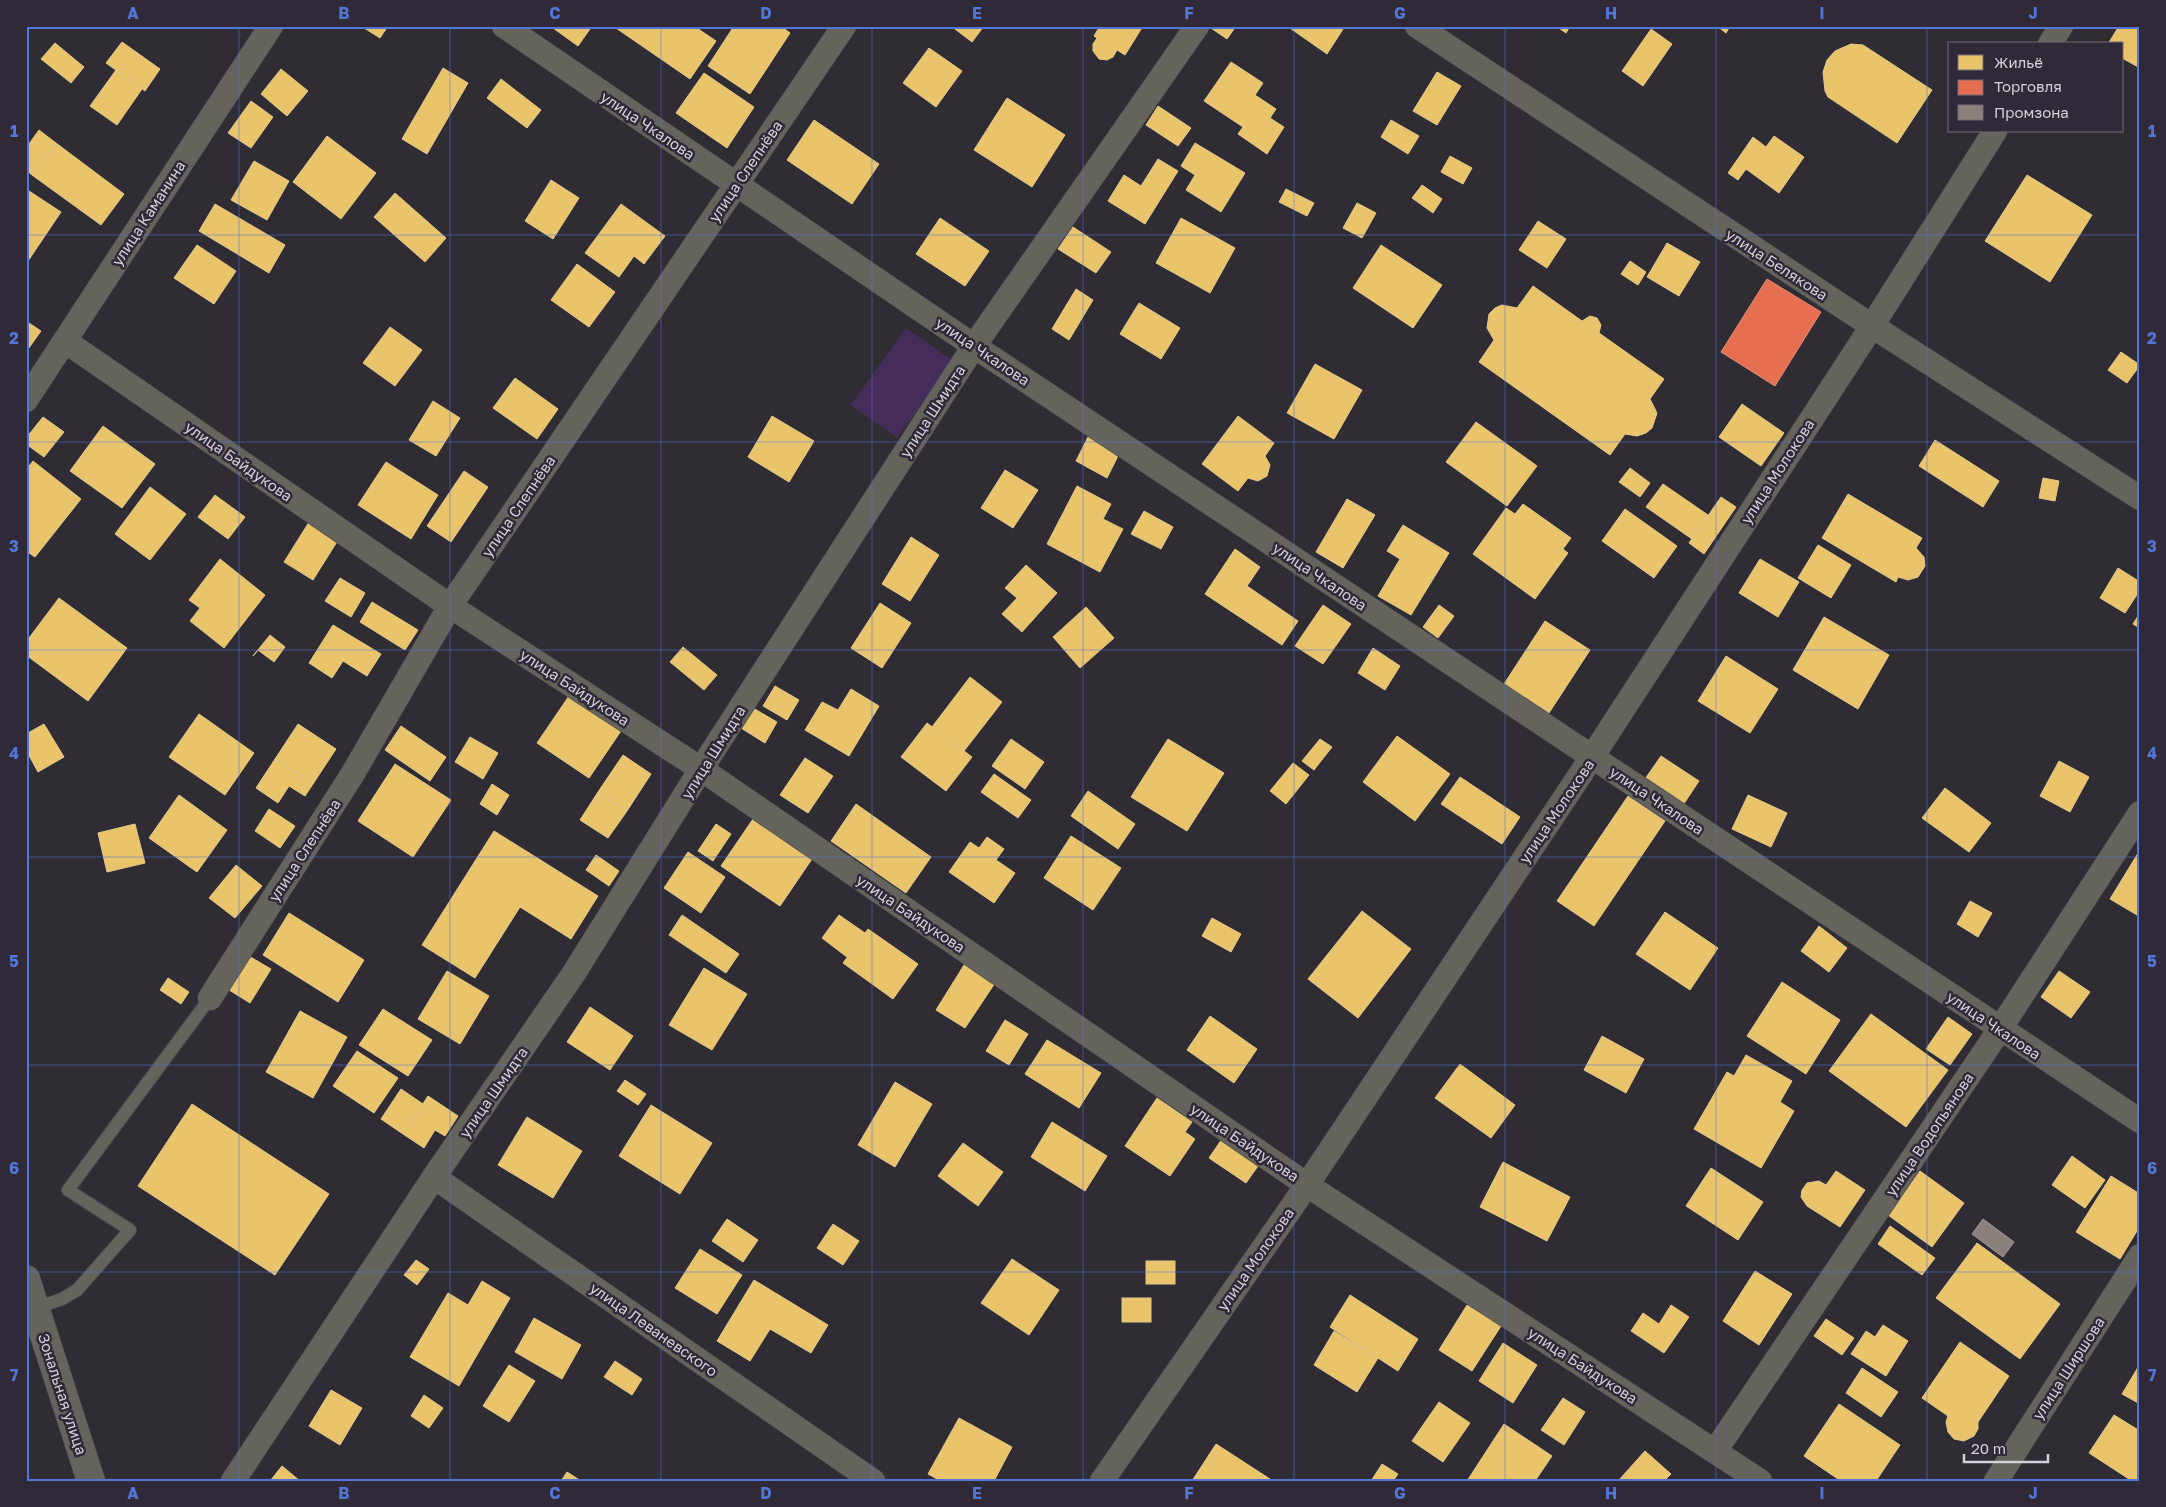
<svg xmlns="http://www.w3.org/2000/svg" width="2166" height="1507" font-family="'Golos Text',sans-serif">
<rect width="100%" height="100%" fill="#302c34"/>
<path fill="#462c5b" d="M906 328 953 361 897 438 851 405Z"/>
<g fill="#e9c46a" stroke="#e3c88b">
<path d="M361 26H388L380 38Z"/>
<path d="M555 26H592L578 46 553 28Z"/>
<path d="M613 26H694L716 41 690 79Z"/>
<path d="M734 26H781L790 33 750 94 708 66Z"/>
<path d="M951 26H984L972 42Z"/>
<path d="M1100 26H1143L1125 55 1117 50 1113 57 1107 60 1099 59 1093 51V44L1097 38 1094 36Z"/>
<path d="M1208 26H1236L1227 39Z"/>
<path d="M1287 26H1345L1327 54Z"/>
<path d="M1556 26H1570L1566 33Z"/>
<path d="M1717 26H1730L1726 33Z"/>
<path d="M2119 26H2140V68L2122 58V44H2108Z"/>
<path d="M1651 29 1672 44 1643 86 1622 71Z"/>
<path d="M122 42 160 69 145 91 106 63Z"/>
<path d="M55 43 84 67 71 83 41 59Z"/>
<path d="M1851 44 1863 45 1932 90 1897 143 1828 97 1825 91 1823 72 1827 60 1835 51Z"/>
<path d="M929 48 962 71 936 107 903 83Z"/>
<path d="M1231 62 1263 83 1255 95 1276 109 1270 118 1284 127 1267 154 1238 134 1243 127 1204 101Z"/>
<path d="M443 68 468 83 427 154 402 139Z"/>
<path d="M281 69 308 91 287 116 261 94Z"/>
<path d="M116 70 142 89 117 125 90 106Z"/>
<path d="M1437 72 1461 86 1437 125 1413 111Z"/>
<path d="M704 73 754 107 727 148 676 113Z"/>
<path d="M501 79 541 110 527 128 487 98Z"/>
<path d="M1007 98 1065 135 1032 187 974 150Z"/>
<path d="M251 101 273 117 251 148 228 133Z"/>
<path d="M1158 106 1191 128 1178 146 1146 125Z"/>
<path d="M814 120 879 164 852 204 787 160Z"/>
<path d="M1391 120 1419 136 1408 154 1381 137Z"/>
<path d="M39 130 56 143 32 175 26 170V148Z"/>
<path d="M327 136 376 173 341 219 293 182Z"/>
<path d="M1774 136 1804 157 1779 193 1746 169 1738 180 1728 173 1753 137 1766 147Z"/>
<path d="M56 143 124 194 101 225 32 175Z"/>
<path d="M1195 143 1245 173 1221 212 1186 190 1195 175 1181 166Z"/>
<path d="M1450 156 1472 168 1463 184 1441 172Z"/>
<path d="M1158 159 1178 171 1145 224 1108 201 1124 175 1141 186Z"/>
<path d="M254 161 289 181 267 220 231 200Z"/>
<path d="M2027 175 2092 215 2050 282 1985 241Z"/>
<path d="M551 180 579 198 553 239 525 221Z"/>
<path d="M1422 185 1442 199 1433 213 1412 198Z"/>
<path d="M26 189 61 212 26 264Z"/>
<path d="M1286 189 1314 203 1307 216 1279 202Z"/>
<path d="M395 193 446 238 425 262 374 217Z"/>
<path d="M1357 203 1376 213 1362 238 1343 228Z"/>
<path d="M215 204 285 245 269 273 199 231Z"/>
<path d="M621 204 665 236 644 264 634 256 619 277 585 253Z"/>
<path d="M940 218 989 251 965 286 916 254Z"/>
<path d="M1181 218 1235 248 1210 293 1156 263Z"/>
<path d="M1538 221 1566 239 1547 268 1519 250Z"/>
<path d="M1073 227 1111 252 1096 273 1058 249Z"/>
<path d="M1667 243 1700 262 1679 296 1647 277Z"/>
<path d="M197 245 236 271 214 304 174 278Z"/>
<path d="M1381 245 1442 285 1413 328 1353 288Z"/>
<path d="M1630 261 1646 272 1638 285 1621 274Z"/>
<path d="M577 264 615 292 589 327 551 300Z"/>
<path d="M1533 286 1582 321 1590 316 1597 318 1601 325 1599 333 1664 379 1650 399 1657 413 1652 428 1646 433 1637 436 1625 434 1610 455 1479 362 1494 340 1487 328 1489 314 1495 308 1502 305 1517 308Z"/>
<path d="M1076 289 1093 300 1069 340 1052 329Z"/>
<path d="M1139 303 1180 328 1161 359 1120 334Z"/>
<path d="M26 321 41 331 26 352Z"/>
<path d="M390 327 422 350 395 386 363 363Z"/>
<path d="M2121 352 2140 365 2127 383 2108 370Z"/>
<path d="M1315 364 1362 390 1334 439 1287 413Z"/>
<path d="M515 378 558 409 537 439 493 408Z"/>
<path d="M433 401 460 418 436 456 409 440Z"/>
<path d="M1742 404 1784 433 1761 466 1719 437Z"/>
<path d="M772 416 814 441 789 482 748 457Z"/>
<path d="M1238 416 1274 443 1265 456 1270 465 1267 476 1258 481 1248 478 1238 491 1202 464Z"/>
<path d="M43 417 64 432 44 457 26 444V438Z"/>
<path d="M1476 422 1537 466 1507 506 1446 462Z"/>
<path d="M103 426 155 464 122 508 70 471Z"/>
<path d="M1088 437 1119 454 1107 478 1076 461Z"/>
<path d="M1935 440 1999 481 1983 507 1919 466Z"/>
<path d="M33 461 81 499 35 557 26 551V470Z"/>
<path d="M386 462 438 495 411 539 358 505Z"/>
<path d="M1630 468 1650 483 1640 497 1619 482Z"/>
<path d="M1005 470 1038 490 1013 528 981 508Z"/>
<path d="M464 471 488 487 451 542 427 526Z"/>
<path d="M2043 478 2059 481 2055 501 2039 498Z"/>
<path d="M1663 484 1708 515 1692 539 1646 507Z"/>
<path d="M1077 486 1111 504 1103 519 1123 529 1100 572 1047 544Z"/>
<path d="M150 487 186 514 150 560 115 534Z"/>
<path d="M1848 494 1922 538 1916 548 1924 557 1925 566 1918 577 1908 580 1898 577 1896 582 1822 538Z"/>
<path d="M215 495 245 517 228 539 198 517Z"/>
<path d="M1721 497 1736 507 1704 554 1689 543Z"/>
<path d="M1347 499 1375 515 1343 568 1316 552Z"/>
<path d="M1523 504 1571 538 1563 549 1568 553 1535 599 1473 554 1506 508 1515 514Z"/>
<path d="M1625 509 1677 546 1654 578 1602 541Z"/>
<path d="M1144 511 1173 527 1161 549 1131 534Z"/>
<path d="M311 519 340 537 313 580 284 562Z"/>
<path d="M1403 525 1449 553 1411 615 1378 596 1400 559 1387 551Z"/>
<path d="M911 537 939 555 910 601 882 584Z"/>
<path d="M1818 545 1851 565 1831 598 1798 578Z"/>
<path d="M1235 549 1260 567 1247 586 1298 621 1282 645 1205 594Z"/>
<path d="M220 559 265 595 224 648 190 621 200 608 189 600Z"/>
<path d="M1760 559 1799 582 1778 617 1739 593Z"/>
<path d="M1026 565 1057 593 1022 632 1002 614 1017 598 1005 588Z"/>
<path d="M2118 568 2140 582V590L2125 613 2100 598Z"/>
<path d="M340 578 365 593 351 617 325 601Z"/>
<path d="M59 598 127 648 88 701 26 655V642Z"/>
<path d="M372 602 418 630 405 650 360 622Z"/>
<path d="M880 603 911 623 882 668 851 648Z"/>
<path d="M1323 605 1351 624 1323 664 1295 646Z"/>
<path d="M1439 605 1454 616 1438 638 1423 627Z"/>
<path d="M1086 607 1114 638 1080 668 1053 637Z"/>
<path d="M2140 613V628L2133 624Z"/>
<path d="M1824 617 1889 655 1858 709 1793 670Z"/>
<path d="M1545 621 1590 650 1549 713 1504 684Z"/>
<path d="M333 625 381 654 367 676 343 661 332 678 309 663Z"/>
<path d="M270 635 285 647 274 662 258 650 253 656Z"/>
<path d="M683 647 717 675 704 690 670 662Z"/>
<path d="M1373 648 1400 666 1385 690 1358 673Z"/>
<path d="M1726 656 1778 689 1750 733 1698 701Z"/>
<path d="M970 677 1002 702 964 751 932 727Z"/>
<path d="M775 686 799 700 787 720 763 706Z"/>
<path d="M851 689 879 706 849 756 805 730 822 702 838 710Z"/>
<path d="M569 696 621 731 589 778 537 743Z"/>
<path d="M753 708 777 722 765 743 741 728Z"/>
<path d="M199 714 254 753 225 795 169 757Z"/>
<path d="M927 723 972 757 946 791 901 757Z"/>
<path d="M44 724 64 757 38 772 26 750V734Z"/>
<path d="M298 724 336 749 313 784 275 759Z"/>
<path d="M401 726 446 757 430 781 385 750Z"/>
<path d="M1397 736 1450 774 1415 821 1363 782Z"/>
<path d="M470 737 498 753 483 779 455 762Z"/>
<path d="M1011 739 1044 762 1025 789 992 766Z"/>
<path d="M1168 739 1224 773 1187 831 1131 797Z"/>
<path d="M1320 739 1332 747 1314 770 1302 761Z"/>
<path d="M623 755 651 774 627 811 598 792Z"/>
<path d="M1661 756 1699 781 1683 805 1645 779Z"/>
<path d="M805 758 833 776 808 813 780 795Z"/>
<path d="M275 759 313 784 305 796 289 786 278 803 256 788Z"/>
<path d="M2059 761 2089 777 2070 812 2040 796Z"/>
<path d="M1293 763 1309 775 1286 804 1270 791Z"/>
<path d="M395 764 451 800 413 857 358 821Z"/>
<path d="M994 774 1031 800 1018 818 981 792Z"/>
<path d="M1460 777 1520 817 1502 844 1441 804Z"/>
<path d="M492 784 509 795 497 815 480 804Z"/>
<path d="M1945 788 1991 823 1969 852 1922 818Z"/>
<path d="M1088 791 1135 824 1118 849 1071 816Z"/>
<path d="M598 792 627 811 608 838 580 820Z"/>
<path d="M179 795 227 830 197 872 149 838Z"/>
<path d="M1748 795 1787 813 1771 847 1732 829Z"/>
<path d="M1628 796 1665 821 1594 926 1557 901Z"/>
<path d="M856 804 931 857 906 893 831 841Z"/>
<path d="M269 809 295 826 280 848 255 831Z"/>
<path d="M755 816 814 856 780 906 721 866Z"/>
<path d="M135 824 145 863 107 872 98 833Z"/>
<path d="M716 824 731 834 713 861 698 851Z"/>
<path d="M494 831 598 896 571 939 520 907 475 978 422 945Z"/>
<path d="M1071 836 1121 868 1093 910 1044 878Z"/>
<path d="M987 837 1004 849 996 860 1015 873 994 903 949 872 970 842 979 848Z"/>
<path d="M2140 850V910L2137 915 2110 899Z"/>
<path d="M688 852 725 877 701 913 664 888Z"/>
<path d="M596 855 619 871 609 886 586 870Z"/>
<path d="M236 865 262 886 235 918 209 898Z"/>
<path d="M1970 901 1992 913 1978 937 1957 924Z"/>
<path d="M1362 911 1411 949 1358 1018 1308 979Z"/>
<path d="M1665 912 1718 948 1690 990 1636 954Z"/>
<path d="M289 913 364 960 338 1002 263 955Z"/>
<path d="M682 915 739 954 726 973 669 935Z"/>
<path d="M839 915 865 933 847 957 822 938Z"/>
<path d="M1212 918 1241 934 1231 952 1202 936Z"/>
<path d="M1819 926 1847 948 1829 972 1801 951Z"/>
<path d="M868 929 918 964 893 999 843 963Z"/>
<path d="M247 955 271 969 250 1003 226 988Z"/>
<path d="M969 957 999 977 965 1028 936 1010Z"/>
<path d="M704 968 747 994 712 1050 669 1025Z"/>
<path d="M447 971 489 996 460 1044 418 1019Z"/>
<path d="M2059 971 2090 992 2071 1018 2041 997Z"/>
<path d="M168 978 189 992 181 1004 160 990Z"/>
<path d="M1782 982 1840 1020 1806 1074 1747 1036Z"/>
<path d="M590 1007 633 1036 610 1070 567 1042Z"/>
<path d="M383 1009 432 1040 408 1076 359 1045Z"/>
<path d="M300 1011 347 1037 313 1098 266 1072Z"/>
<path d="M1871 1014 1948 1070 1906 1127 1829 1071Z"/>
<path d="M1210 1016 1257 1049 1234 1083 1187 1050Z"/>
<path d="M1948 1017 1972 1034 1950 1065 1926 1049Z"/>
<path d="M1005 1020 1028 1034 1009 1065 986 1051Z"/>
<path d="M1602 1036 1644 1059 1626 1093 1584 1070Z"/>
<path d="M1047 1040 1101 1073 1079 1108 1025 1074Z"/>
<path d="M357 1051 398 1078 374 1113 333 1086Z"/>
<path d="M1746 1055 1792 1081 1780 1102 1794 1111 1761 1168 1694 1129 1727 1072 1734 1076Z"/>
<path d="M1460 1064 1515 1105 1491 1138 1435 1098Z"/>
<path d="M625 1080 646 1094 638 1105 617 1091Z"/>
<path d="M895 1082 932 1104 895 1167 858 1145Z"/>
<path d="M401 1089 423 1104 403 1134 381 1119Z"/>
<path d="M428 1096 458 1116 445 1136 435 1130 424 1148 403 1134Z"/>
<path d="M1157 1098 1192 1122 1185 1132 1195 1139 1170 1176 1125 1146Z"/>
<path d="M192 1104 329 1194 275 1275 138 1186Z"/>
<path d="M651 1105 712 1143 680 1194 619 1156Z"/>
<path d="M527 1117 582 1151 553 1198 498 1165Z"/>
<path d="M1052 1122 1107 1156 1085 1191 1031 1157Z"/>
<path d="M1226 1133 1263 1159 1246 1183 1209 1158Z"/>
<path d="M963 1143 1003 1172 978 1206 938 1176Z"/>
<path d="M2072 1156 2105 1180 2085 1208 2052 1185Z"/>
<path d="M1503 1162 1570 1197 1547 1241 1480 1207Z"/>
<path d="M1711 1168 1763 1202 1738 1240 1686 1206Z"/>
<path d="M1836 1171 1865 1190 1840 1227 1807 1206 1801 1197 1802 1190 1807 1183 1819 1181 1826 1185Z"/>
<path d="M1920 1171 1964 1203 1932 1247 1888 1215Z"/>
<path d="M2111 1176 2140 1194V1226L2120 1259 2076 1232Z"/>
<path d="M727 1219 758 1240 743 1262 712 1241Z"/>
<path d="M833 1224 859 1241 843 1265 817 1248Z"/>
<path d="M1890 1226 1935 1258 1922 1275 1878 1244Z"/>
<path d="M1977 1243 2060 1304 2020 1359 1936 1298Z"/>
<path d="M700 1249 742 1275 717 1314 675 1288Z"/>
<path d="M1012 1259 1059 1290 1029 1335 981 1303Z"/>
<path d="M416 1260 429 1269 417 1285 404 1275Z"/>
<rect x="1146" y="1261" width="29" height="23"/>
<path d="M1755 1271 1792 1294 1759 1345 1723 1321Z"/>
<path d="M754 1280 828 1325 811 1353 770 1329 750 1361 717 1341Z"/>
<path d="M482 1281 510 1298 459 1386 410 1357 448 1293 468 1305Z"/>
<path d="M1350 1295 1418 1339 1398 1371 1330 1327Z"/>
<rect x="1122" y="1298" width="29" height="24"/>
<path d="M1467 1305 1501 1326 1472 1371 1439 1350Z"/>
<path d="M1671 1305 1689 1317 1664 1353 1631 1331 1643 1313 1659 1324Z"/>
<path d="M534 1318 581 1345 562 1379 515 1352Z"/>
<path d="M1826 1319 1854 1338 1842 1355 1814 1336Z"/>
<path d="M1883 1325 1908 1341 1886 1376 1851 1354 1866 1331 1875 1337Z"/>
<path d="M1334 1331 1378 1358 1357 1392 1314 1365Z"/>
<path d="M1960 1342 2009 1376 1978 1422V1429L1974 1436 1964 1441 1954 1439 1948 1432 1946 1422 1948 1416 1922 1398Z"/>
<path d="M1503 1343 1537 1365 1513 1403 1479 1381Z"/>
<path d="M615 1361 642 1379 632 1395 604 1377Z"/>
<path d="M2140 1364V1404L2122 1394Z"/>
<path d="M509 1365 535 1381 509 1422 483 1406Z"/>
<path d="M1862 1368 1898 1392 1881 1417 1846 1393Z"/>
<path d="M331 1390 362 1408 340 1445 309 1426Z"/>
<path d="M424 1395 443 1408 429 1428 411 1416Z"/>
<path d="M1563 1398 1585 1412 1564 1445 1541 1430Z"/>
<path d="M1439 1402 1470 1423 1443 1462 1412 1441Z"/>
<path d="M1839 1404 1900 1445 1876 1481H1841L1804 1456Z"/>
<path d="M2114 1415 2140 1431V1481H2132L2089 1453Z"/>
<path d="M959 1418 1012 1447 994 1481H941L928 1474Z"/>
<path d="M1504 1424 1552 1456 1535 1481H1467Z"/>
<path d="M1216 1444 1273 1481H1192Z"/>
<path d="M1645 1451 1671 1474 1664 1481H1618Z"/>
<path d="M1382 1464 1398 1474 1393 1481H1371Z"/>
<path d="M282 1466 300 1481H270Z"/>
<path d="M567 1472 581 1481H561Z"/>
</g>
<path fill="#e76f51" stroke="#e18c7a" d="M1767 279 1821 312 1775 386 1721 352Z"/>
<path fill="#8a817c" stroke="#a09998" d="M1983 1219 2014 1242 2003 1257 1972 1234Z"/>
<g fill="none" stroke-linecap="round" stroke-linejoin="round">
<defs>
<path id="service" d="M36 1308 62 1299 77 1290 130 1230 68 1190 210 998"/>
<g id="minor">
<path d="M504 26 974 346 2140 1121"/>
<path d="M1417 26 1872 326 2140 498"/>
<path d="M2050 44 2061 26"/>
<path d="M65 341 450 606 701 769 1307 1185 1760 1481"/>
<path d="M26 400 271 26"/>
<path d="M210 998 352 775 450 606 844 26"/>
<path d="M434 1177 873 1481"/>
<path d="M1715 1451 2000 1029 2140 813"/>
<path d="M233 1481 434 1177 574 973 701 769 974 346 1197 26"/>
<path d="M1102 1481 1307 1185 1592 757 1872 326 1995 131"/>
<path d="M1996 1481 2140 1256"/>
</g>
<path id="tertiary" d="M26 1279 91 1481"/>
</defs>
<use href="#service" stroke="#4a474e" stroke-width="14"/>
<use href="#minor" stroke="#4a474e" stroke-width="25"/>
<use href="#tertiary" stroke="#4a474e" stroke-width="29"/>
<use href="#service" stroke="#64645c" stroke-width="12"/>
<use href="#minor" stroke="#64645c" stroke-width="24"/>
<use href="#tertiary" stroke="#64645c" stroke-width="28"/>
</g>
<path fill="none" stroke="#5475d8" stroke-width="1" stroke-opacity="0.55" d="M239 26V1481M450 26V1481M661 26V1481M872 26V1481M1083 26V1481M1294 26V1481M1505 26V1481M1716 26V1481M1927 26V1481M26 235H2140M26 442H2140M26 650H2140M26 857H2140M26 1065H2140M26 1272H2140"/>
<g text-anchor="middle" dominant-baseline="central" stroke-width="5" stroke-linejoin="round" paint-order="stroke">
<g font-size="15" fill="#d4d0d9" stroke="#302937">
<text transform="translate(648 125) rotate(34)">улица Чкалова</text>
<text transform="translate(745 171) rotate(-56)">улица Слепнёва</text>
<text transform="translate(148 213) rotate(-57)">улица Каманина</text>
<text transform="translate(1777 264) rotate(33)">улица Белякова</text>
<text transform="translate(983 351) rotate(34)">улица Чкалова</text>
<text transform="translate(932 411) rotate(-57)">улица Шмидта</text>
<text transform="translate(239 461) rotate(35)">улица Байдукова</text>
<text transform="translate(1777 471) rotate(-57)">улица Молокова</text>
<text transform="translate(518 506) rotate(-56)">улица Слепнёва</text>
<text transform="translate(1320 576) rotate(34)">улица Чкалова</text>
<text transform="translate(575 687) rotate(33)">улица Байдукова</text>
<text transform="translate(713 752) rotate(-58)">улица Шмидта</text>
<text transform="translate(1657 800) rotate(34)">улица Чкалова</text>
<text transform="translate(1556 811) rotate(-56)">улица Молокова</text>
<text transform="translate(304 850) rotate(-57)">улица Слепнёва</text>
<text transform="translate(911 913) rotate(34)">улица Байдукова</text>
<text transform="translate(1994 1025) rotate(34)">улица Чкалова</text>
<text transform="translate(493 1092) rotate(-55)">улица Шмидта</text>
<text transform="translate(1929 1134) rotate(-56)">улица Водопьянова</text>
<text transform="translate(1245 1142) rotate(34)">улица Байдукова</text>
<text transform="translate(1255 1259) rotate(-55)">улица Молокова</text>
<text transform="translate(654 1329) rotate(35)">улица Леваневского</text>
<text transform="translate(1583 1365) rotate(33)">улица Байдукова</text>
<text transform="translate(2068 1368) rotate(-57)">улица Ширшова</text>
<text transform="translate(63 1394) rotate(72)">Зональная улица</text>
</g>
</g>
<rect width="2166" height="1507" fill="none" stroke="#302937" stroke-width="55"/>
<rect x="1948" y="42" width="175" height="90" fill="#302937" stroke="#726c78"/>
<rect x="1958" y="55" width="25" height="15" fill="#e9c46a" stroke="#726c78"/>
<text x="1994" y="68" font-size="15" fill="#d4d0d9">Жильё</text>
<rect x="1958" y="80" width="25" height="15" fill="#e76f51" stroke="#726c78"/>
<text x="1994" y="92" font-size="15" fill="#d4d0d9">Торговля</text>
<rect x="1958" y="105" width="25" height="15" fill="#8a817c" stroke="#726c78"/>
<text x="1994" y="118" font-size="15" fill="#d4d0d9">Промзона</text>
<path d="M1964 1454v8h84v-8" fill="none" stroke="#d4d0d9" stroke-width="2.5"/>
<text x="1971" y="1454" font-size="15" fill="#d4d0d9" stroke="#302937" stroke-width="4" paint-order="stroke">20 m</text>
<rect x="28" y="28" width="2110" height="1452" fill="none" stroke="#5475d8" stroke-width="2"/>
<g font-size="16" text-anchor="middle" font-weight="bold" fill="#5475d8">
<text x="133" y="19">A</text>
<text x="344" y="19">B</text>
<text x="555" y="19">C</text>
<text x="766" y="19">D</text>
<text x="977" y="19">E</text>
<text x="1189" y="19">F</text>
<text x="1400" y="19">G</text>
<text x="1611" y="19">H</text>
<text x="1822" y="19">I</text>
<text x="2033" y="19">J</text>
<text x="14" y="137">1</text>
<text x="2152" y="137">1</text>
<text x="14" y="344">2</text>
<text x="2152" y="344">2</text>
<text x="14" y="552">3</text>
<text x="2152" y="552">3</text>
<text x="14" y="759">4</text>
<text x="2152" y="759">4</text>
<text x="14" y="967">5</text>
<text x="2152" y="967">5</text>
<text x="14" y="1174">6</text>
<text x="2152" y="1174">6</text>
<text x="14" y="1381">7</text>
<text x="2152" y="1381">7</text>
<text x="133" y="1499">A</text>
<text x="344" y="1499">B</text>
<text x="555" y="1499">C</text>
<text x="766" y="1499">D</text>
<text x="977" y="1499">E</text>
<text x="1189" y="1499">F</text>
<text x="1400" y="1499">G</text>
<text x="1611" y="1499">H</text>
<text x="1822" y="1499">I</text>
<text x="2033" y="1499">J</text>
</g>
</svg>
